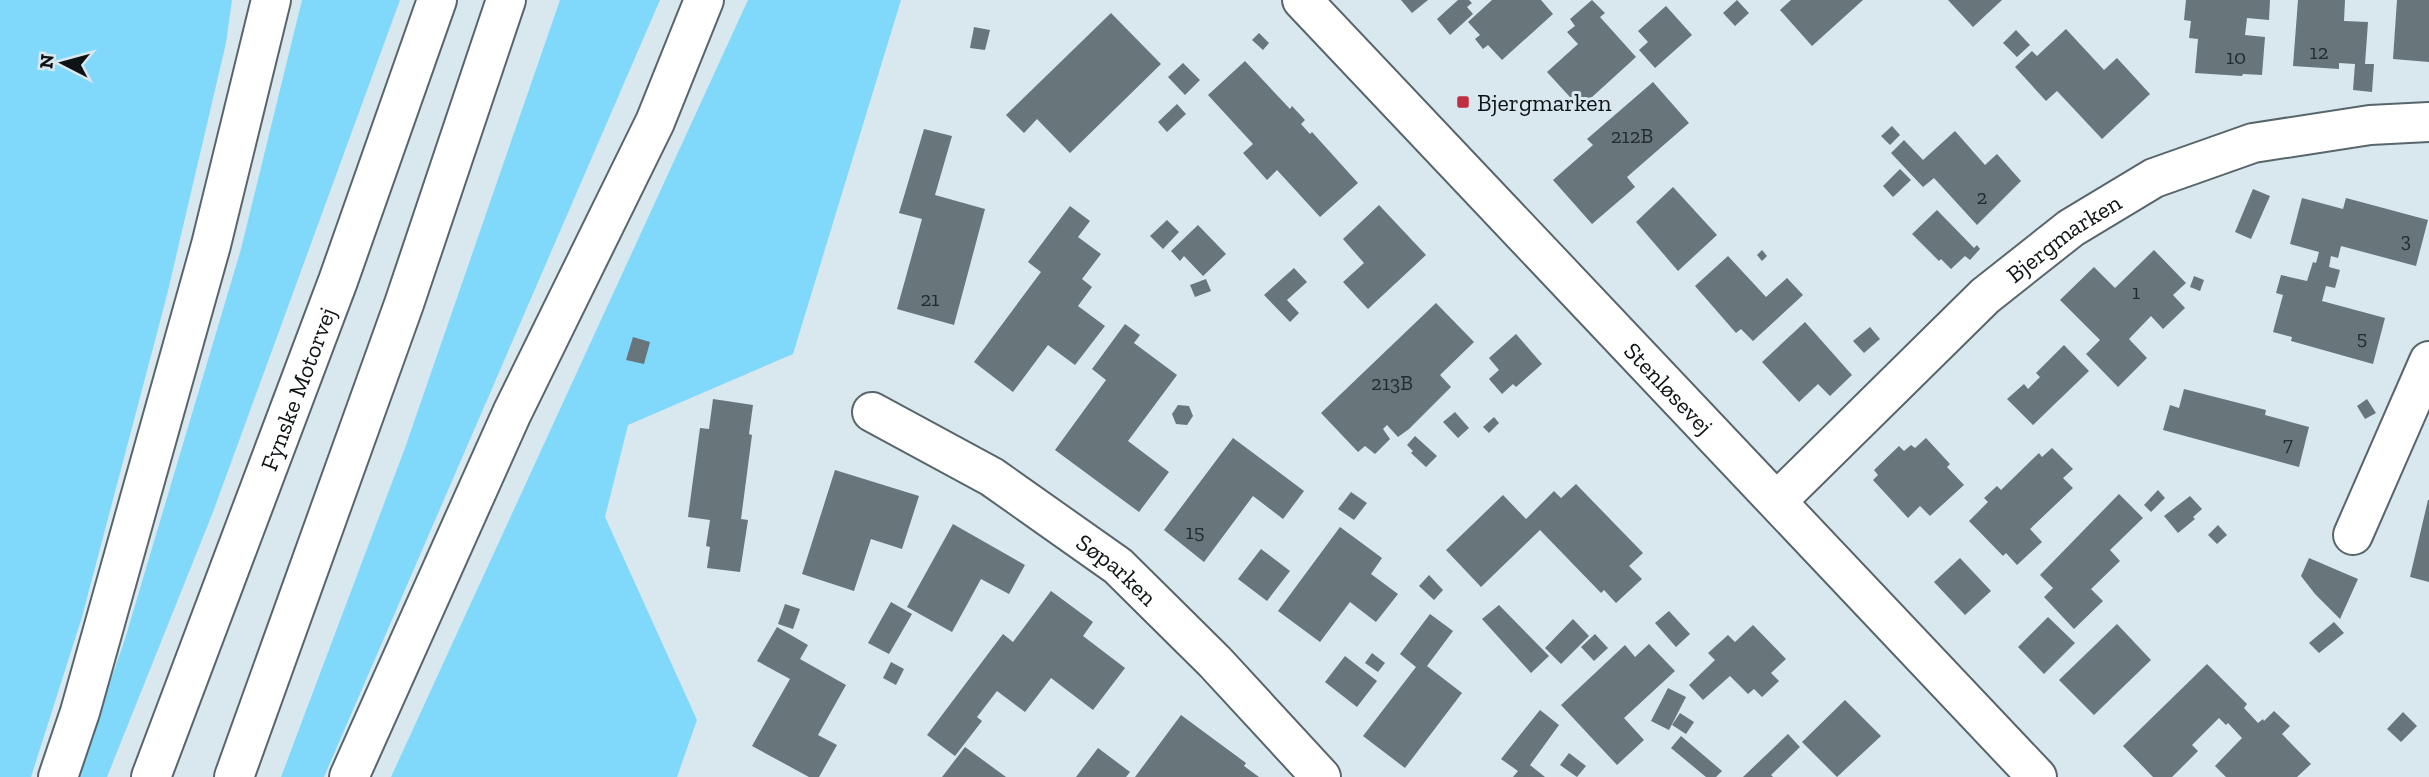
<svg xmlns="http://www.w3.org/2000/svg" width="2429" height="777" font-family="'Zilla Slab',serif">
<rect width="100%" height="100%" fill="#d9e8ee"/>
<g fill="#80d9fa">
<path d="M0 0H232L226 43 167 295 82 617 31 777H0Z"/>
<path d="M302 0H400L213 512 107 777H77L125 639 241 249Z"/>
<path d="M560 0H660L324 777H281L405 448Z"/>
<path d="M748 0H901L793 354 628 425 605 517 697 720 677 777H391Z"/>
</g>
<g fill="#68757a">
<path d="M1401 0H1428L1412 13Z"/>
<path d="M1458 0H1469L1472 3 1467 7 1473 14 1450 35 1437 19Z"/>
<path d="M1492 0H1541L1553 14 1502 60 1488 45 1483 49 1475 39 1480 35 1468 22Z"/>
<path d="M1592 0 1605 13 1600 17 1636 57 1580 108 1547 72 1578 44 1567 32 1575 26 1570 19Z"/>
<path d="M1737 0 1749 13 1735 26 1723 13Z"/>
<path d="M1791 0H1863L1812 46 1780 10Z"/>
<path d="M1948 0H2002L1973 27Z"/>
<path d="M2186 0H2270L2269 20 2247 18 2245 35 2265 37 2262 75 2243 74 2242 76 2195 73 2198 39 2189 38 2191 21 2184 20Z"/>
<path d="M2298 0H2345L2344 21 2368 22 2365 64H2374L2372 92 2353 90 2355 64 2339 63V69L2293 66Z"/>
<path d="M2397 0H2429V62L2393 59Z"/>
<path d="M1666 6 1692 35 1655 68 1639 50 1648 42 1638 31Z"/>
<path d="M1111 13 1161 64 1070 153 1037 119 1024 133 1006 115Z"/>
<path d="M974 27 990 30 985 50 970 48Z"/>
<path d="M2066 29 2104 70 2117 58 2150 94 2102 139 2057 91 2046 101 2015 67 2032 51 2037 56Z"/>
<path d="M2016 30 2030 45 2017 57 2003 43Z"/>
<path d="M1259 33 1269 43 1263 50 1252 40Z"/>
<path d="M1245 61 1290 109 1292 106 1305 120 1301 124 1310 134 1312 132 1358 183 1320 217 1277 170 1267 180 1243 153 1253 144 1208 95Z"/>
<path d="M1183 63 1200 80 1185 95 1168 77Z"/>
<path d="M1653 82 1689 123 1627 177 1635 187 1592 224 1553 180 1593 145 1587 139Z"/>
<path d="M1177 104 1186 114 1167 132 1158 122Z"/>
<path d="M1892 126 1900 135 1890 145 1881 136Z"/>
<path d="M924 129 952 136 935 195 985 209 954 325 897 309 922 219 899 213Z"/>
<path d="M1955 131 1985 165 1997 154 2021 181 1977 225 1934 178 1923 187 1891 153 1904 140 1923 160Z"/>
<path d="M1900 169 1911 180 1893 197 1883 186Z"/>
<path d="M1673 187 1717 235 1678 271 1636 222Z"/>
<path d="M2253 189 2270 196 2251 239 2235 232Z"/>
<path d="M2302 198 2343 209 2346 198 2428 220 2416 266 2341 246 2338 258 2331 256 2329 267 2340 270 2335 288 2326 286 2322 301 2385 318 2373 364 2291 341 2292 337 2273 332 2283 295 2276 293 2281 275 2307 281 2313 262 2316 263 2319 252 2290 244Z"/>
<path d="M1379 205 1426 255 1368 309 1343 282 1364 263 1343 239Z"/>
<path d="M1070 206 1090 221 1078 237 1101 254 1082 279 1092 287 1078 306 1105 326 1075 365 1048 345 1013 392 974 362 1041 272 1028 262Z"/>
<path d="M1937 210 1974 248 1977 245 1980 249 1970 260 1965 256 1951 269 1941 259 1939 261 1912 234Z"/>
<path d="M1167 220 1179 232 1163 249 1150 236Z"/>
<path d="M1198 225 1226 254 1203 276 1184 256 1180 261 1171 251Z"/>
<path d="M1762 250 1767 256 1762 261 1757 255Z"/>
<path d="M2154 250 2186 283 2173 295 2185 308 2163 329 2151 316 2129 339 2147 358 2118 387 2086 354 2100 340 2060 300 2094 267 2115 288Z"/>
<path d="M1728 256 1766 297 1787 278 1803 295 1753 341 1741 329 1736 333 1695 286Z"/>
<path d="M1294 268 1307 282 1287 300 1299 313 1290 322 1264 295Z"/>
<path d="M2194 276 2204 280 2200 291 2190 287Z"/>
<path d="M1206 279 1211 291 1195 297 1190 285Z"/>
<path d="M1436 303 1474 342 1440 375 1451 387 1409 429 1398 437 1387 425 1383 429 1390 439 1375 454 1365 446 1358 452 1321 413Z"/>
<path d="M1805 322 1852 375 1830 396 1818 384 1799 402 1762 362Z"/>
<path d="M1125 324 1140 335 1134 343 1177 375 1128 441 1169 472 1139 512 1055 450 1106 380 1092 369Z"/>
<path d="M1870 327 1880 339 1864 353 1853 341Z"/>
<path d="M1516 334 1542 364 1516 387 1513 384 1502 394 1489 379 1499 370 1489 358Z"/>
<path d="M633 337 650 342 644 364 626 360Z"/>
<path d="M2064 345 2089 371 2033 425 2007 399 2024 384 2028 389 2040 377 2036 373Z"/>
<path d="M2184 389 2266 410 2265 415 2309 427 2299 467 2163 430 2170 405 2179 408Z"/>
<path d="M713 399 753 405 749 434 752 435 741 519 748 520 740 572 707 568 710 547 706 546 710 520 688 517 700 428 709 429Z"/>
<path d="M2367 399 2376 413 2365 419 2357 406Z"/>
<path d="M1178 405 1189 406 1193 416 1187 425 1176 424 1172 414Z"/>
<path d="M1455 412 1469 428 1458 438 1443 422Z"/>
<path d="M1494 417 1499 423 1489 433 1483 427Z"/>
<path d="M1415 436 1437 456 1426 467 1411 453 1413 451 1407 445Z"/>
<path d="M1233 438 1304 491 1283 519 1253 496 1204 562 1164 530Z"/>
<path d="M1926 438 1950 464 1947 467 1964 485 1930 516 1920 506 1908 518 1873 480 1878 475 1874 470 1899 446 1904 451 1911 445 1915 448Z"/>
<path d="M2052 448 2073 469 2063 478 2073 488 2030 529 2042 542 2017 565 2006 553 2003 556 1969 521 1988 502 1984 498 1997 486 2001 490 2039 453 2042 457Z"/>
<path d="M835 470 919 496 902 549 871 539 854 591 802 574Z"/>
<path d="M1576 484 1643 553 1629 566 1642 579 1616 603 1604 590 1601 593 1540 530 1481 587 1446 550 1503 495 1526 519 1554 491 1561 498Z"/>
<path d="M2158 490 2165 498 2151 512 2144 505Z"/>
<path d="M1351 492 1367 503 1354 520 1338 509Z"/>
<path d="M2119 494 2143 518 2110 550 2120 561 2091 589 2103 601 2074 629 2044 597 2053 588 2040 575Z"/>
<path d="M2190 496 2202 509 2193 517 2195 519 2178 533 2164 516Z"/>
<path d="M2428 500H2429V582L2410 577Z"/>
<path d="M953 524 1025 565 1009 594 981 579 952 632 907 607Z"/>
<path d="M2218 525 2227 535 2217 544 2208 535Z"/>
<path d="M1340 527 1382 558 1371 574 1398 594 1376 622 1350 602 1320 642 1278 611Z"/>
<path d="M1261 549 1290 571 1267 601 1238 579Z"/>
<path d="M1960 558 1991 591 1965 615 1934 582Z"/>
<path d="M2309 558 2358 579 2340 619 2315 594 2301 576Z"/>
<path d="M1429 575 1443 590 1434 600 1419 586Z"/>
<path d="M1051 591 1093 622 1083 636 1125 668 1093 710 1051 678 1025 712 997 691 977 717 982 721 955 756 927 735 1003 634 1013 642Z"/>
<path d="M891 602 912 614 889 654 868 643Z"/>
<path d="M785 604 800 609 793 629 778 624Z"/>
<path d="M1499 605 1549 656 1531 673 1482 619Z"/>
<path d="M1669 611 1690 634 1676 647 1655 623Z"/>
<path d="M1430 614 1453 631 1427 666 1462 693 1405 768 1363 736 1416 667 1400 654Z"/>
<path d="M2048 617 2075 643 2044 674 2018 647Z"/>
<path d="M1573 619 1589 636 1561 664 1545 648Z"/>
<path d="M2334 622 2344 633 2319 653 2309 643Z"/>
<path d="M2117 624 2151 660 2094 715 2059 680Z"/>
<path d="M1753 625 1786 659 1771 673 1779 681 1762 697 1754 689 1748 694 1730 676 1703 700 1689 685 1715 660 1708 653 1728 635 1735 642Z"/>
<path d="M777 627 808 645 800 659 846 685 818 735 837 745 819 777H809L752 746 790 679 757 661Z"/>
<path d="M1595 634 1608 648 1594 661 1581 647Z"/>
<path d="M1649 644 1675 671 1624 718 1644 740 1617 765 1561 705 1625 645 1635 657Z"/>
<path d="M1372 653 1385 663 1378 672 1365 663Z"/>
<path d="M1345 656 1377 681 1357 707 1325 682Z"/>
<path d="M891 662 904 669 896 685 883 678Z"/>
<path d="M2207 664 2247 704 2244 708 2258 723 2263 719 2264 721 2274 711 2290 726 2282 734 2311 764 2297 777H2226L2215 766 2242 738 2228 723 2226 725 2219 718 2192 745 2198 751 2172 777H2153L2123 746Z"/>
<path d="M1668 688 1686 697 1669 730 1651 721Z"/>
<path d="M1845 700 1881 736 1837 777 1802 742Z"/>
<path d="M1540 710 1559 725 1530 765 1545 777H1513L1518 771 1501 759Z"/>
<path d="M2403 712 2417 726 2401 742 2387 729Z"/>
<path d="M1680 713 1694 722 1686 734 1672 725Z"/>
<path d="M1181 715 1246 763 1244 766 1259 777H1135Z"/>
<path d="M1788 734 1800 747 1771 775 1773 777H1743Z"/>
<path d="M1681 736 1722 771 1716 777H1706L1671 748Z"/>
<path d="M965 747 1006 777H942Z"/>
<path d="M1098 748 1130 772 1126 777H1076Z"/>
<path d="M1569 753 1586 766 1577 777 1560 765Z"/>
</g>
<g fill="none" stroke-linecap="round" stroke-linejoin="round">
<defs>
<g id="minor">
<path id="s1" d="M1302 0 2037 777"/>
<path id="s2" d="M872 412 992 477 1118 566 1215 662 1321 777"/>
<path id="s3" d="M1777 501 1985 296 2071 228 2154 178 2253 143 2370 125 2429 122"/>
<path d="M2353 535 2429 361"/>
</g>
<g id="highway">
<path d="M58 777 80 712 211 245 271 0"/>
<path id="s4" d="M151 777 338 281 437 0"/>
<path d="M234 777 404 304 506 0"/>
<path d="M349 777 512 413 655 122 704 0"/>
</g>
</defs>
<use href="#minor" stroke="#58656a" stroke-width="42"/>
<use href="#highway" stroke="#58656a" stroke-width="42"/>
<use href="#minor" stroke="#fff" stroke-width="38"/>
<use href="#highway" stroke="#fff" stroke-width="38"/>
</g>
<rect fill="#bf2e42" stroke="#d9e8ee" stroke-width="2.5" x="1456" y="95" width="14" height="14" rx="3.5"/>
<g text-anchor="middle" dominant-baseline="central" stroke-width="6" stroke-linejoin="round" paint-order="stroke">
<g font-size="21" fill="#242c2e">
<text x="2319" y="51">12</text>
<text x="2236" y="56">10</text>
<text x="1632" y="135">212B</text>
<text x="1982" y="196">2</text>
<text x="2406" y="239">3</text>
<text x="2136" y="291">1</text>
<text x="930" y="298">21</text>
<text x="2362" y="337">5</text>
<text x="1392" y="382">213B</text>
<text x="2288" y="443">7</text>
<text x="1195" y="531">15</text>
</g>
<g font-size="24" fill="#0e1315" stroke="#d9e8ee" text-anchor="start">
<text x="1477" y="102">Bjergmarken</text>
</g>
<g font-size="24" fill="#0e1315" stroke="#d9e8ee">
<text stroke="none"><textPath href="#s3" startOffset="390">Bjergmarken</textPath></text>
<text stroke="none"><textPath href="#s1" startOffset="534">Stenløsevej</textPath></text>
<text stroke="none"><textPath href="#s4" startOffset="415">Fynske Motorvej</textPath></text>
<text stroke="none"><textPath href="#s2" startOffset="292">Søparken</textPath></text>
</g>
</g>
<g transform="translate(63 63) rotate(276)" stroke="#d9e8ee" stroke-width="5" paint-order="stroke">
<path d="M0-5L12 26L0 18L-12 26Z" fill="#0e1315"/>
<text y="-10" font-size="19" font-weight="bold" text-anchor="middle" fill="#0e1315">N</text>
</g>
</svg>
